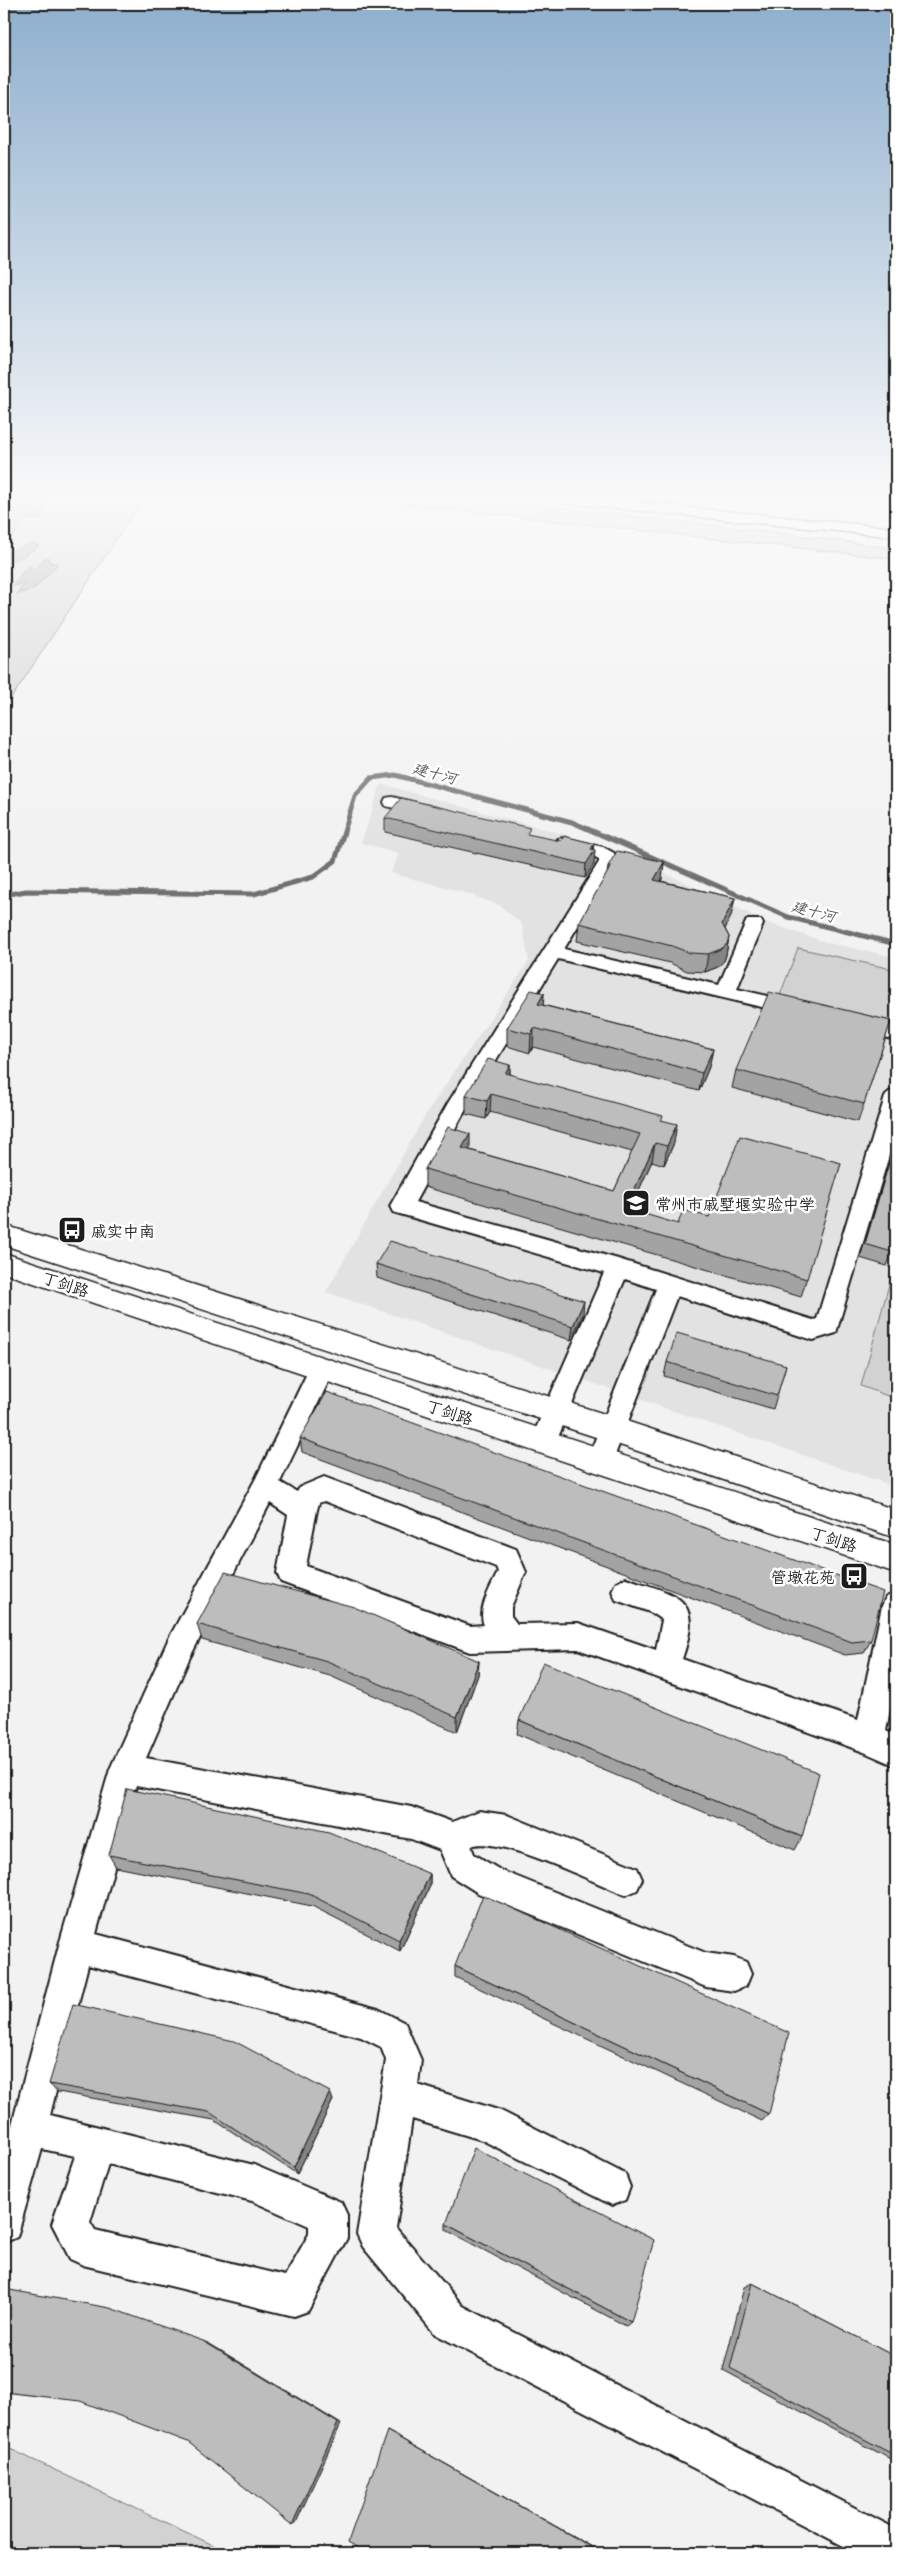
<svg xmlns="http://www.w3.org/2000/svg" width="900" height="2557" font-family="'Playpen Sans','LXGW WenKai TC',sans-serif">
<rect width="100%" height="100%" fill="#f2f2f2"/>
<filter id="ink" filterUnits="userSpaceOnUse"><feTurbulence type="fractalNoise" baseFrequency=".02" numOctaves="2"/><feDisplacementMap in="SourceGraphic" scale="10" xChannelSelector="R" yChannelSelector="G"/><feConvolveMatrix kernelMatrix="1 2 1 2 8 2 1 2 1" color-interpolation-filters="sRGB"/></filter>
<g filter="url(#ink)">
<path fill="#e2e2e2" d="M381 784 577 838 683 881 766 922 828 943 896 957V1487L326 1292 426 1114 529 961 522 924 499 905 463 892 391 873 399 853 361 843Z"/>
<g fill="#d2d2d2" stroke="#777">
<path d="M4 499H143L4 709Z"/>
<path d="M360 499H481L798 535 896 549V559Z"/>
<path d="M798 948 896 970V1022L780 995Z"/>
<path d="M896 1259V1399L861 1386Z"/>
<path d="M4 2446 230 2553H4Z"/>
</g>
<g fill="#a8a8a8" stroke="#707070">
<path d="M9 499H45L41 519H25L7 545 14 550 33 543 39 546 22 557 4 564V505Z"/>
<path d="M44 558H49V562L58 564 35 588 17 595 24 584 12 586 25 569 31 566V569H36Z"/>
</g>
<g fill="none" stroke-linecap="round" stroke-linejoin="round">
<path stroke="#707070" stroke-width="5" d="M4 895 26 891 254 894 313 877 335 861 355 796 371 778 395 775 572 822 788 917 896 944"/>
<defs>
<g id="minor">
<path d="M392 797 433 807 436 811 433 815 427 816 386 806 384 802 386 798Z"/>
<path d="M564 838 603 847 614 853 617 862 564 949 719 985 745 924 747 920H761L763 924 737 989 802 1004 805 1009 802 1014 795 1015 558 959 466 1109 415 1202 618 1259 813 1320 817 1319 885 1097 889 1092 896 1090V1132L836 1333 813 1340 677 1296 613 1460 609 1468 600 1471 591 1468 587 1460 656 1289 625 1279 556 1442 552 1450 543 1453 534 1450 530 1442 604 1273 393 1212 390 1206 448 1103 599 862V859L591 855 558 847 555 843 558 839Z"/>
<path d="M857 1017 896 1026V1040L850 1029 847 1024 850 1019Z"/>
<path d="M322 1358 331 1361 335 1368 280 1482 297 1492 300 1487 324 1477 516 1549 526 1572 511 1607V1616L517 1624 578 1623 656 1650 662 1620 650 1612 616 1600 612 1591 616 1582 626 1578C678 1596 704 1596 682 1659L858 1720 882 1606 886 1597 896 1593V1677L886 1731 896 1736V1766L864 1752 578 1649 470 1652 281 1582 277 1573 288 1515 270 1503 189 1659 146 1758 411 1807 452 1822 479 1811 507 1815 637 1868 642 1879 637 1890 626 1895C595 1883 499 1835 471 1846L474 1854 500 1870 706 1953 734 1957 746 1962 751 1974 746 1986 734 1991 706 1987 478 1893 451 1876 440 1850 411 1839 136 1786 96 1934 378 2009 405 2023 421 2060 418 2085 501 2111 625 2174 630 2187 625 2200 612 2205 482 2140 412 2119 396 2228 463 2306 896 2529V2553H857L435 2334 363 2247 357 2234 386 2060 381 2047 361 2037 88 1965 50 2115 254 2165 341 2202 347 2215V2238L308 2311 294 2316 83 2265 70 2259 52 2224 75 2156 42 2149 17 2237 4 2243V2155L59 1945 110 1769 168 1640 256 1478 313 1361ZM324 1501 496 1567 498 1572C491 1587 477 1609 484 1625L470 1626 306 1566 317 1510 319 1503ZM108 2164 252 2201 309 2226V2234L285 2276 95 2230 90 2222Z"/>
</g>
<g id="major">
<path d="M556 499H602L896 528V537L563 503Z"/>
<path d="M4 1225 611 1416 896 1510V1538L611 1442 4 1245Z"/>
<path d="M4 1253 896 1545V1573L4 1273Z"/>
</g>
</defs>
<use href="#minor" stroke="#1c1c1c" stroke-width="4"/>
<use href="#major" stroke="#1c1c1c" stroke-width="3"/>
<use href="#minor" fill="#fff" fill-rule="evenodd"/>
<use href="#major" fill="#fff" fill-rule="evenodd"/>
</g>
<g fill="#a3a3a3" stroke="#1c1c1c">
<path d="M385 818 593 849 594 864 585 878 385 832Z"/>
<path d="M664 862 662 879 661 881 735 898 731 916 725 929 729 937 726 955 724 961 718 967 705 972 687 971 670 963 577 941 579 923 607 874 608 866Z"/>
<path d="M544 993 543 1005 713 1049 709 1067 699 1091 533 1047 530 1053 507 1046V1028Z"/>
<path d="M891 1021 858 1122 732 1088 736 1070Z"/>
<path d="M510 1065V1075L662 1120 674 1143 664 1165 652 1161 636 1196 644 1198 641 1214 678 1224 709 1217 841 1163 801 1297 425 1187V1169L470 1150 614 1191 632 1152 490 1112 486 1119 466 1114V1095Z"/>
<path d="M889 1163 892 1252 887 1266 860 1258Z"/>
<path d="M376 1264 583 1315 571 1340 377 1278Z"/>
<path d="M667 1362 786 1365 773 1409 664 1376Z"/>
<path d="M300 1438 871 1640 864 1653 845 1655 302 1452Z"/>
<path d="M197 1624 479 1661 478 1675 457 1732 330 1676 202 1640Z"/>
<path d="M519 1720 802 1837 795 1850 517 1734Z"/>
<path d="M109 1855 430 1874V1886L400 1951 312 1906 116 1867Z"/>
<path d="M896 1874V1890L893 1888Z"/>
<path d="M455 1966 769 2114 762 2121 455 1977Z"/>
<path d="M49 2084 333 2100 297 2174 214 2120 58 2092Z"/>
<path d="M446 2224 631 2322 626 2326 446 2230Z"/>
<path d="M752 2283 896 2357V2462L723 2370 744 2287Z"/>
</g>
<g fill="#848484" stroke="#1c1c1c">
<path d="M594 844 593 853 595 850 594 864 585 878 586 864 591 849Z"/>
<path d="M664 862 662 879 652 897 654 880Z"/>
<path d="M735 898 731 916 719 942 722 924Z"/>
<path d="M729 937 726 955 724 961 718 967 705 972 708 954Z"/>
<path d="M544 993 543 1012 538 1004Z"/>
<path d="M534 1028 533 1047 530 1053 531 1034Z"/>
<path d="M713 1049 709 1067 699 1091 702 1073Z"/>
<path d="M510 1065 509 1083 505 1073Z"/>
<path d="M491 1094 490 1112 486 1119 487 1101Z"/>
<path d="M677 1124 674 1143 664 1165 667 1146Z"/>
<path d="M470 1134V1152L462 1148Z"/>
<path d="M655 1143 652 1161 629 1213 632 1195Z"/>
<path d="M644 1198 641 1217 635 1231 638 1212Z"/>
<path d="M584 1301 583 1315 571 1340 573 1326Z"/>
<path d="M479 1661 478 1675 457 1732V1717Z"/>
<path d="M430 1874V1886L400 1951 399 1940Z"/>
<path d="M330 2092 333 2100 297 2174 294 2167Z"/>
<path d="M203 2341 210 2344 341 2424 296 2523 292 2525Z"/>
<path d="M387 2431 389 2432 603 2553H602Z"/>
</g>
<g fill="#bdbdbd" stroke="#1c1c1c">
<path d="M401 798 530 828 527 834 561 841 564 836 592 843 594 844 591 849 595 850 586 864 385 818Z"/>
<path d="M617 851 664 862 654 880 735 898 722 924 729 937 727 944 721 949 708 954 690 953 672 946 579 923 611 866H608Z"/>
<path d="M531 990 544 993 538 1004 713 1049 702 1073 534 1028 531 1034 507 1028Z"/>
<path d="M769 992 891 1021 864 1104 736 1070Z"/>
<path d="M488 1059 510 1065 505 1073 663 1116 661 1120 677 1124 667 1146 655 1143 632 1195 644 1198 638 1212 678 1224 683 1210 709 1217 740 1136 841 1163 807 1279 425 1169 448 1127 470 1134 462 1148 614 1191 640 1134 491 1094 487 1101 466 1095Z"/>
<path d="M889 1163 896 1164V1236L892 1252 865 1244Z"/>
<path d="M390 1241 584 1301 573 1326 376 1264Z"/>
<path d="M677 1333 786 1365 777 1396 667 1362Z"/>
<path d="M327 1392 883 1592 871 1640 852 1642 300 1438Z"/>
<path d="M225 1572 354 1607 479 1661 457 1717 327 1661 197 1624Z"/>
<path d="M543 1662 819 1773 802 1837 519 1720Z"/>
<path d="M127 1789 329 1832 430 1874 399 1940 309 1894 109 1855Z"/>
<path d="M483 1895 789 2033 769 2114 455 1966Z"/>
<path d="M73 2004 234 2041 330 2092 294 2167 209 2112 49 2084Z"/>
<path d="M474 2148 654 2240 631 2322 446 2224Z"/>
<path d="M752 2283 896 2357V2456L730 2368Z"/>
<path d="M4 2289 110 2308 203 2341 338 2423 292 2525 188 2442 80 2401 4 2392Z"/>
<path d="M387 2431 602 2553H367L348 2542Z"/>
</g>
</g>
<linearGradient id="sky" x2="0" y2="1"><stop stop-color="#8eafce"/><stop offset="0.58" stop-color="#f9f9f9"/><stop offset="1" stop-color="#f9f9f9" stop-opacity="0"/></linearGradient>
<rect width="900" height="857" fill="url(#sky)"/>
<defs>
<symbol id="school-square" viewBox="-11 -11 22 22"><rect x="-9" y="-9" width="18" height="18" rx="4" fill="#1c1c1c" stroke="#fff"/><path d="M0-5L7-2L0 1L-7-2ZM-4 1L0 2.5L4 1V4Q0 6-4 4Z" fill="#fff"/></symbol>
<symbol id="bus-square" viewBox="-11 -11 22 22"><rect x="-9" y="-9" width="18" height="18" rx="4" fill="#1c1c1c" stroke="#fff"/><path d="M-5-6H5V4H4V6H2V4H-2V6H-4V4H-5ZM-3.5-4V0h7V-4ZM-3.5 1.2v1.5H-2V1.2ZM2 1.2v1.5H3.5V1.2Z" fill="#fff"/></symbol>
</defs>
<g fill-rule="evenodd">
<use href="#school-square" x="620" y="1187" width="32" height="32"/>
<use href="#bus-square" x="56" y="1214" width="32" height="32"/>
<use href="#bus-square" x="838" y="1560" width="32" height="32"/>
</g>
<g text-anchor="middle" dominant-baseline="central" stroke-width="5" stroke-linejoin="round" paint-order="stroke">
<g font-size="15" font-style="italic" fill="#5b5b5b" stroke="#fff">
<text transform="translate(435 772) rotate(15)">建十河</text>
<text transform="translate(814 910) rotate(15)">建十河</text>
</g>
<g font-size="16" fill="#1c1c1c" stroke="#fff" text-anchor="start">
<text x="655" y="1203">常州市戚墅堰实验中学</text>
<text x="91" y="1230">戚实中南</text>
<text x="835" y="1576" text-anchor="end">管墩花苑</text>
</g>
<g font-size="16" fill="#1c1c1c" stroke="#fff">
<text transform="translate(66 1283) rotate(18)">丁剑路</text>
<text transform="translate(450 1411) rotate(18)">丁剑路</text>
<text transform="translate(834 1538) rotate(18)">丁剑路</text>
</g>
</g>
<rect width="900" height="2557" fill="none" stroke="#fff" stroke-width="20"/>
<rect x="10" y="10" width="880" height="2537" fill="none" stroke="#1c1c1c" stroke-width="2" filter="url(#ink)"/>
</svg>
